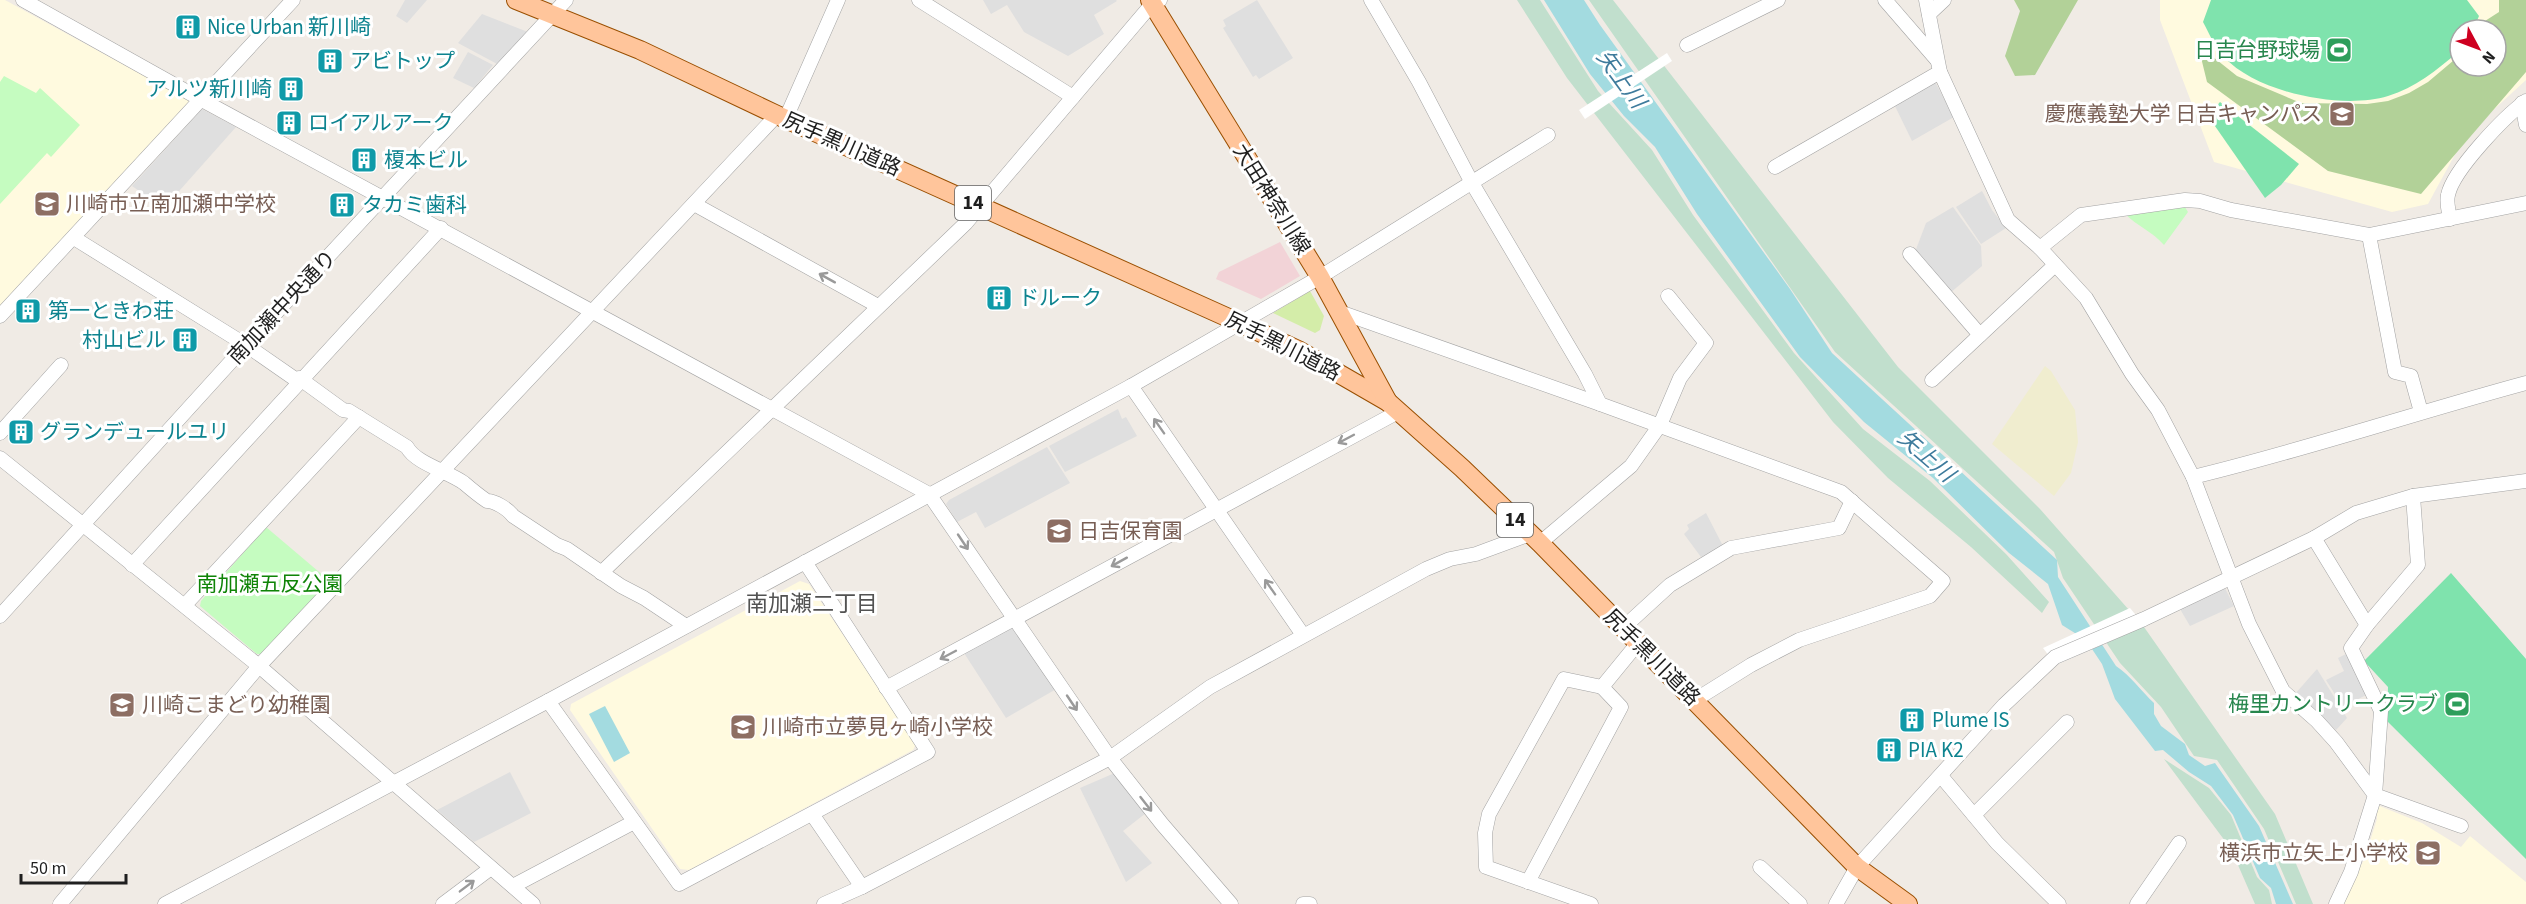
<svg xmlns="http://www.w3.org/2000/svg" width="2526" height="904" font-family="'Source Sans 3','Noto Sans JP',sans-serif">
<rect width="100%" height="100%" fill="#f0ebe5"/>
<path fill="#f2d3d7" d="M1280 242 1300 276 1261 299 1216 279 1219 272Z"/>
<g fill="#fffadf" fill-rule="evenodd">
<path d="M0 0H5L190 101 0 307Z"/>
<path d="M2160 0H2526V80L2465 136 2428 204 2392 212 2214 162 2160 20ZM2460 30H2496V66H2460Z"/>
<path d="M800 581 809 584 916 744 913 750 689 870 680 869 570 710 571 704Z"/>
<path d="M2377 805 2422 823 2461 847 2470 836 2526 882V904H2344L2354 877 2364 860 2377 819Z"/>
</g>
<path fill="#f0edcf" d="M2045 366 2051 371 2075 410 2078 442 2071 473 2054 496 1992 444Z"/>
<path fill="#d4eda9" d="M1310 291 1324 316 1320 330 1315 333 1273 313Z"/>
<g fill="#b2d198">
<path d="M2014 0H2078L2035 75 2015 76 2005 56 2020 11Z"/>
<path d="M2499 0H2526V72L2421 194 2328 171 2207 82 2198 45 2237 76 2301 103 2367 104 2388 101 2409 93 2428 82 2460 55V66H2496V30H2479L2485 21 2499 12Z"/>
</g>
<g fill="#c1dfcd">
<path d="M1517 0H1540L1598 91 1652 150 1693 215 1794 353 1863 429 1930 481 2006 554 2049 602 2042 613 1971 547 1888 478 1833 422 1567 78Z"/>
<path d="M1589 0H1613L1898 367 2040 509 2144 627 2275 814 2313 904H2296L2264 829 2217 760 2194 756 2161 707 2120 663 2063 578 2054 552 1835 352Z"/>
<path d="M2164 759 2209 788 2231 815 2257 877 2269 890 2272 904H2255L2231 849Z"/>
</g>
<g fill="#c5fcc0">
<path d="M4 76 36 93 40 88 80 125 51 157 47 153 0 204V82Z"/>
<path d="M2183 204 2188 212 2164 245C2152 231 2138 227 2124 213Z"/>
<path d="M266 527 325 577 327 583 261 654H257L200 606 201 601Z"/>
</g>
<g fill="#7fe3ad">
<path d="M2211 0H2467L2479 16 2473 30H2460V49L2458 52C2437 70 2415 88 2388 96 2342 110 2257 93 2224 57 2215 48 2209 33 2203 22Z"/>
<path d="M2220 102 2299 164 2281 185 2265 198 2208 116Z"/>
<path d="M2451 573 2526 659V859L2387 721 2388 687 2364 661Z"/>
</g>
<g fill="#dfdfdf">
<path d="M405 0H427L407 23 396 16Z"/>
<path d="M983 0H1116L1117 1 1094 15 1104 34 1068 56 1024 32 1007 5 991 14Z"/>
<path d="M1257 0 1293 58 1259 79 1256 75 1253 77 1223 28 1226 26 1223 20Z"/>
<path d="M482 14 528 32 499 65 458 43Z"/>
<path d="M468 52 493 65 474 88 453 78Z"/>
<path d="M1934 80 1954 117 1912 141 1893 102Z"/>
<path d="M202 109 236 127 164 208 132 186Z"/>
<path d="M1982 191 1992 210 2006 228 1981 244 1956 207Z"/>
<path d="M1953 207 1981 246 1982 266 1950 293 1915 252 1926 223Z"/>
<path d="M1118 409 1122 419 1126 417 1137 436 1065 472 1049 446Z"/>
<path d="M1047 447 1070 483 985 528 976 512 957 522 946 504 949 500Z"/>
<path d="M1706 513 1723 546 1701 557 1684 534 1689 529 1687 525Z"/>
<path d="M2225 588 2234 606 2190 626 2180 609Z"/>
<path d="M1015 626 1058 688 1006 718 964 653Z"/>
<path d="M2350 652 2366 695 2343 707 2326 680 2344 671 2338 658Z"/>
<path d="M2317 669 2347 718 2336 730 2295 694Z"/>
<path d="M510 772 531 813 474 842 437 810Z"/>
<path d="M1117 772 1146 813 1123 831 1152 863 1126 882 1080 788Z"/>
</g>
<g fill="#a3dbe0">
<path d="M1544 0H1584L1600 25 1790 289 1832 353 2057 560 2058 577 2116 666C2131 676 2141 691 2154 703V714L2161 726 2185 744 2189 755 2205 766 2215 763 2259 826 2293 904H2276L2271 888 2260 878 2233 815 2211 786 2189 772 2163 750 2155 751 2115 699 2102 664 2086 640 2062 625 2048 584 2009 553 1933 478 1864 422 1800 357 1697 214 1655 147 1624 116 1590 74Z"/>
<path d="M605 706 630 753 614 762 589 714Z"/>
</g>
<g fill="#fff">
<path d="M1667 53 1672 61 1585 119 1579 110Z"/>
<path d="M2130 608 2145 626 2056 665 2043 648Z"/>
</g>
<g fill="none" stroke-linecap="round" stroke-linejoin="round">
<defs>
<g id="minor">
<path d="M23 0 200 99 929 494 1110 758 1162 824 1231 904"/>
<path d="M919 0 1073 97"/>
<path d="M1371 0 1419 82 1472 183 1585 374 1600 404 1841 492 1943 581 1930 596 1799 640 1751 665 1695 700"/>
<path d="M1885 0 1937 60"/>
<path d="M1926 0 1940 72 2008 220 2040 248 2086 298 2132 374 2158 410 2193 477 2249 624 2283 691 2317 721 2336 742 2375 795 2351 872 2336 904"/>
<path d="M1929 14 1944 0"/>
<path d="M1687 45 1778 0"/>
<path d="M2522 103 2526 125"/>
<path d="M786 118 838 0"/>
<path d="M1775 167 1940 72"/>
<path d="M694 204 878 306"/>
<path d="M2450 219C2449 212 2446 202 2448 195 2453 170 2505 116 2526 101"/>
<path d="M2369 235 2395 372 2411 376 2421 412"/>
<path d="M74 238 246 345 295 379 299 378 343 410 349 411 407 447C415 463 449 472 464 483 471 489 478 495 487 501 495 501 508 509 513 516L557 545 567 549 621 586 644 598 686 626"/>
<path d="M2040 248 2081 215 2185 200 2200 201 2231 210 2369 235 2526 203"/>
<path d="M1910 254 1980 335"/>
<path d="M1340 312 1600 404"/>
<path d="M0 316 293 0"/>
<path d="M1932 380 2055 265"/>
<path d="M1131 386 1303 635"/>
<path d="M0 433 61 365"/>
<path d="M0 458 259 666 533 904"/>
<path d="M2193 477C2305 450 2415 413 2526 383"/>
<path d="M2413 496 2418 565 2367 625 2351 648 2381 711 2375 795 2461 826"/>
<path d="M2314 538 2367 625"/>
<path d="M1540 543 1631 466 1660 425 1680 378 1706 343 1668 296"/>
<path d="M132 565 441 228"/>
<path d="M601 573 966 223 1152 4 1160 0"/>
<path d="M185 605 359 417"/>
<path d="M0 616 246 345 566 0"/>
<path d="M1623 628 1670 585 1731 548 1839 528 1852 501"/>
<path d="M886 688 1398 412"/>
<path d="M548 701 679 884 928 752 805 562"/>
<path d="M1941 776 1997 843 2059 904"/>
<path d="M812 814 862 887"/>
<path d="M1974 815 2067 722"/>
<path d="M1760 867 1800 904"/>
<path d="M1528 882 1621 707 1602 687"/>
<path d="M513 886 634 822"/>
<path d="M60 904 259 666 777 115"/>
<path d="M165 904 548 701 1131 386 1320 277 1548 135"/>
<path d="M443 904 491 868"/>
<path d="M824 904 862 887 1110 758 1210 687 1426 569 1450 559 1476 554 1530 534"/>
<path d="M1303 904H1310"/>
<path d="M1591 904 1486 867 1485 833 1489 814 1564 679 1602 687 1638 643"/>
<path d="M1836 904 1857 867 2004 705 2055 657 2144 619 2314 538 2356 513 2413 496 2526 481"/>
<path d="M2137 904 2179 843"/>
</g>
<g id="major">
<path d="M516 0 640 50 777 115 1242 324 1298 350 1388 402 1462 468 1540 543 1857 867 1908 904"/>
<path d="M1150 0 1320 277 1388 402"/>
</g>
</defs>
<use href="#minor" stroke="#a3a3a3" stroke-width="15"/>
<use href="#major" stroke="#9a4f00" stroke-width="20"/>
<use href="#minor" stroke="#fff" stroke-width="14"/>
<use href="#major" stroke="#ffc59b" stroke-width="18"/>
</g>
<defs><path id="oneway-shaft" d="M-6 0H5M1.5-3L5.5 0L1.5 3" fill="none" stroke-width="1.6" stroke-linecap="round" stroke-linejoin="round" transform="scale(1.5)"/></defs>
<g stroke="#9a9a9a">
<use href="#oneway-shaft" transform="translate(827 278) rotate(-151)"/>
<use href="#oneway-shaft" transform="translate(1159 426) rotate(-125)"/>
<use href="#oneway-shaft" transform="translate(1346 439) rotate(152)"/>
<use href="#oneway-shaft" transform="translate(963 542) rotate(56)"/>
<use href="#oneway-shaft" transform="translate(1119 562) rotate(151)"/>
<use href="#oneway-shaft" transform="translate(1270 587) rotate(-125)"/>
<use href="#oneway-shaft" transform="translate(948 655) rotate(152)"/>
<use href="#oneway-shaft" transform="translate(1072 703) rotate(56)"/>
<use href="#oneway-shaft" transform="translate(1146 804) rotate(52)"/>
<use href="#oneway-shaft" transform="translate(467 886) rotate(-37)"/>
</g>
<defs>
<symbol id="building-square" viewBox="-11 -11 22 22"><rect x="-9" y="-9" width="18" height="18" rx="4" fill="#0f9aa8" stroke="#fff"/><path d="M-4-6H4V6H1V3H-1V6H-4ZM-2.5-4.3h1.7v1.8h-1.7ZM.8-4.3h1.7v1.8H.8ZM-2.5-1h1.7V.8h-1.7ZM.8-1h1.7V.8H.8Z" fill="#fff"/></symbol>
<symbol id="stadium-square" viewBox="-11 -11 22 22"><rect x="-9" y="-9" width="18" height="18" rx="4" fill="#2e9e5b" stroke="#fff"/><path d="M0-5a6.5 5 0 1 0 0 10a6.5 5 0 1 0 0-10ZM-3.5-1.8h7v3.6h-7Z" fill="#fff"/></symbol>
<symbol id="university-square" viewBox="-11 -11 22 22"><rect x="-9" y="-9" width="18" height="18" rx="4" fill="#8d6e63" stroke="#fff"/><path d="M0-5L7-2L0 1L-7-2ZM-4 1L0 2.5L4 1V4Q0 6-4 4Z" fill="#fff"/></symbol>
<symbol id="school-square" viewBox="-11 -11 22 22"><rect x="-9" y="-9" width="18" height="18" rx="4" fill="#8d6e63" stroke="#fff"/><path d="M0-5L7-2L0 1L-7-2ZM-4 1L0 2.5L4 1V4Q0 6-4 4Z" fill="#fff"/></symbol>
</defs>
<g fill-rule="evenodd">
<use href="#building-square" x="173" y="12" width="30" height="30"/>
<use href="#stadium-square" x="2324" y="35" width="30" height="30"/>
<use href="#building-square" x="315" y="46" width="30" height="30"/>
<use href="#building-square" x="276" y="74" width="30" height="30"/>
<use href="#university-square" x="2327" y="99" width="30" height="30"/>
<use href="#building-square" x="274" y="108" width="30" height="30"/>
<use href="#building-square" x="349" y="145" width="30" height="30"/>
<use href="#school-square" x="32" y="189" width="30" height="30"/>
<use href="#building-square" x="327" y="190" width="30" height="30"/>
<use href="#building-square" x="984" y="283" width="30" height="30"/>
<use href="#building-square" x="13" y="296" width="30" height="30"/>
<use href="#building-square" x="170" y="325" width="30" height="30"/>
<use href="#building-square" x="6" y="417" width="30" height="30"/>
<use href="#school-square" x="1044" y="516" width="30" height="30"/>
<use href="#stadium-square" x="2442" y="689" width="30" height="30"/>
<use href="#school-square" x="107" y="690" width="30" height="30"/>
<use href="#building-square" x="1897" y="705" width="30" height="30"/>
<use href="#school-square" x="728" y="712" width="30" height="30"/>
<use href="#building-square" x="1874" y="735" width="30" height="30"/>
<use href="#school-square" x="2413" y="838" width="30" height="30"/>
</g>
<g text-anchor="middle" dominant-baseline="central" stroke-width="6" stroke-linejoin="round" paint-order="stroke">
<g fill="#fff" stroke="#626262" stroke-width="1.5">
<rect x="955" y="186" width="36" height="34" rx="4.5"/>
<rect x="1497" y="503" width="36" height="34" rx="4.5"/>
</g>
<g font-size="20" font-weight="bold" fill="#1f1f1f">
<text x="973" y="203">14</text>
<text x="1515" y="520">14</text>
</g>
<g font-size="21" fill="#0d838f" stroke="#fff" text-anchor="start">
<text x="207" y="27">Nice Urban 新川崎</text>
<text x="350" y="61">アビトップ</text>
<text x="272" y="89" text-anchor="end">アルツ新川崎</text>
<text x="308" y="123">ロイアルアーク</text>
<text x="384" y="160">榎本ビル</text>
<text x="362" y="205">タカミ歯科</text>
<text x="1018" y="298">ドルーク</text>
<text x="48" y="311">第一ときわ荘</text>
<text x="166" y="340" text-anchor="end">村山ビル</text>
<text x="40" y="432">グランデュールユリ</text>
<text x="1932" y="720">Plume IS</text>
<text x="1908" y="750">PIA K2</text>
</g>
<g font-size="21" fill="#27864d" stroke="#fff" text-anchor="end">
<text x="2320" y="50">日吉台野球場</text>
<text x="2438" y="704">梅里カントリークラブ</text>
</g>
<g font-size="21" fill="#785e54" stroke="#fff" text-anchor="start">
<text x="2322" y="114" text-anchor="end">慶應義塾大学 日吉キャンパス</text>
<text x="66" y="204">川崎市立南加瀬中学校</text>
<text x="1078" y="531">日吉保育園</text>
<text x="142" y="705">川崎こまどり幼稚園</text>
<text x="762" y="727">川崎市立夢見ヶ崎小学校</text>
<text x="2408" y="853" text-anchor="end">横浜市立矢上小学校</text>
</g>
<g font-size="21" fill="#1f1f1f" stroke="#fff">
<text transform="translate(842 144) rotate(24)">尻手黒川道路</text>
<text transform="translate(1272 199) rotate(58)">大田神奈川線</text>
<text transform="translate(282 307) rotate(-47)">南加瀬中央通り</text>
<text transform="translate(1283 346) rotate(27)">尻手黒川道路</text>
<text transform="translate(1652 657) rotate(45)">尻手黒川道路</text>
</g>
<g font-size="21" fill="#0f8407" stroke="#fff">
<text x="270" y="584">南加瀬五反公園</text>
</g>
<g font-size="22" font-style="italic" fill="#3e7b9c" stroke="#fff">
<text transform="translate(1621 79) rotate(54)">矢上川</text>
<text transform="translate(1926 456) rotate(41)">矢上川</text>
</g>
<g font-size="22" fill="#525252" stroke="#fff">
<text x="812" y="604">南加瀬二丁目</text>
</g>
</g>
<g transform="translate(2478 48) rotate(131)"><circle r="28" fill="#ffffff" stroke="#a5a5a5" stroke-width="1.5"/>
<path d="M0-4.5L10 22L0 15L-10 22Z" fill="#ce0020"/>
<text y="-9" font-size="16" font-weight="bold" text-anchor="middle" fill="#1f1f1f">N</text>
</g>
<path d="M21 874v9h105v-9" fill="none" stroke="#1f1f1f" stroke-width="3"/>
<text x="30" y="874" font-size="18" fill="#1f1f1f" stroke="#ffffff" stroke-width="4.5" paint-order="stroke">50 m</text>
</svg>
